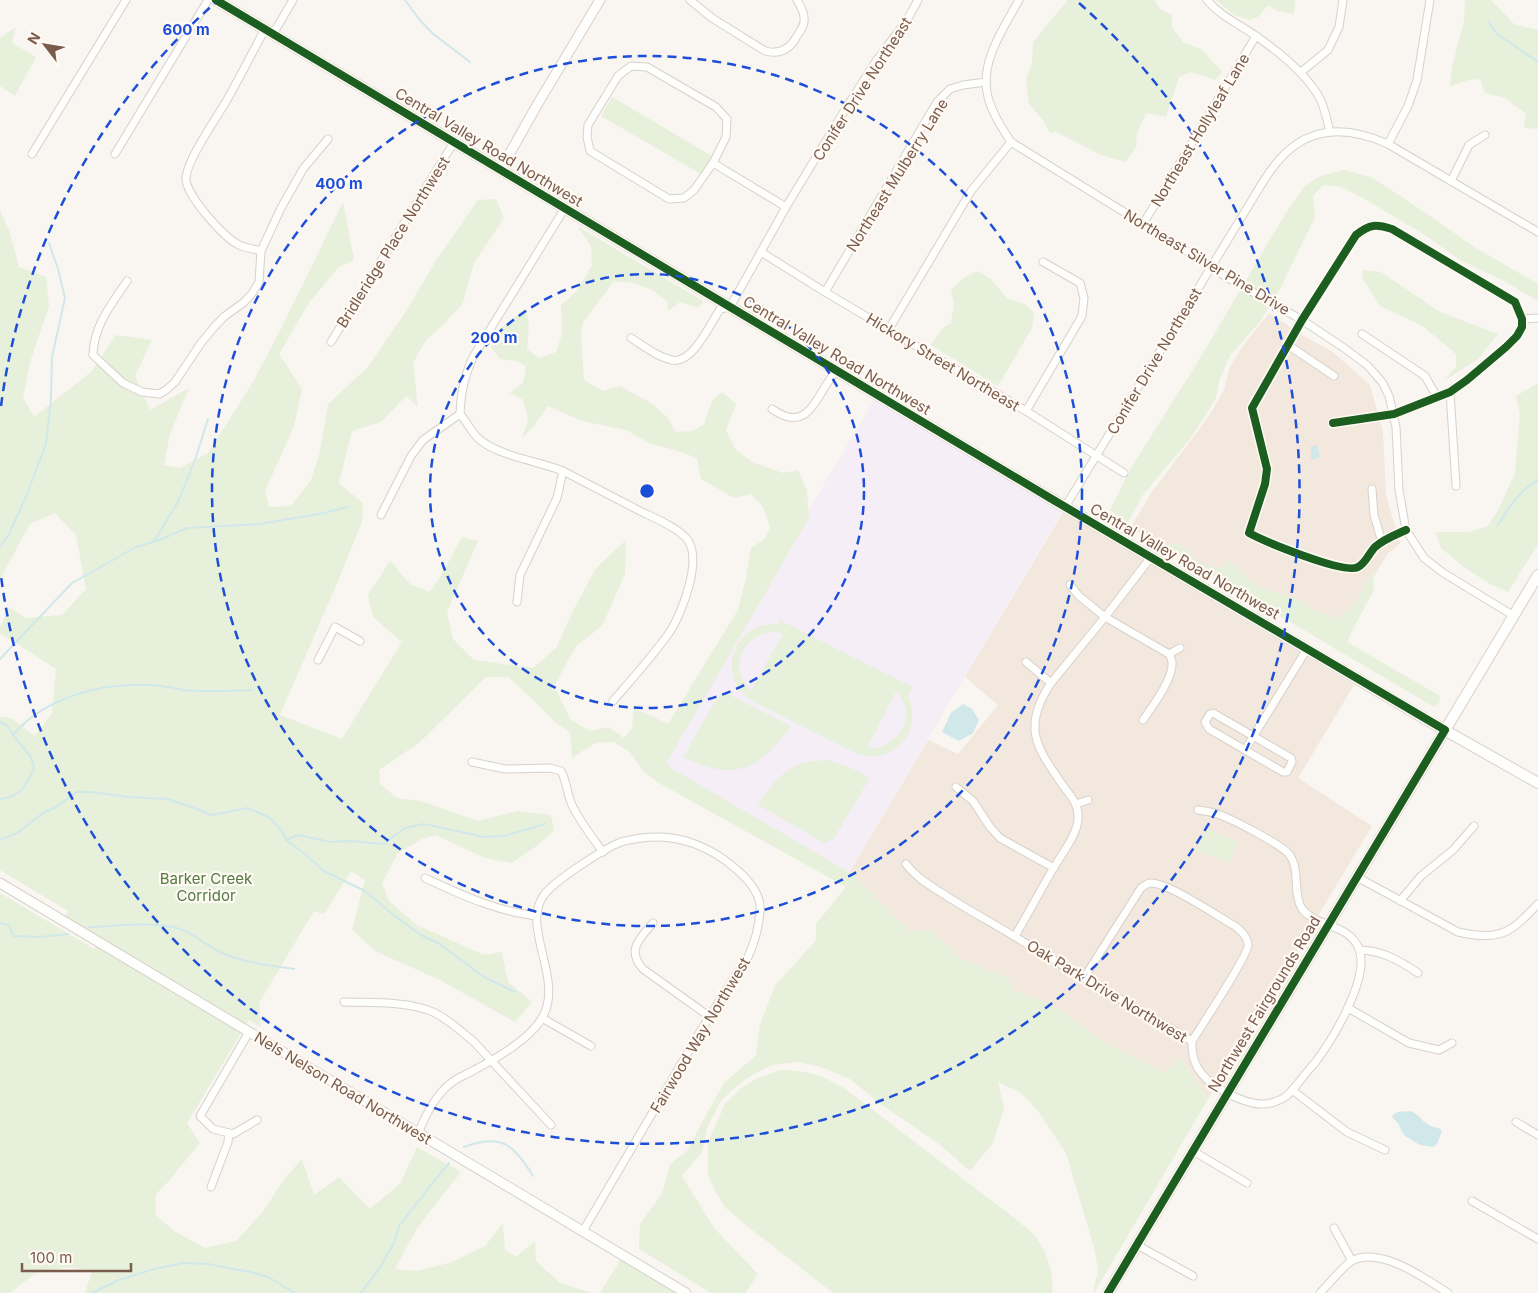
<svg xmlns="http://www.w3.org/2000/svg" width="1538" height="1293" font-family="Inter,sans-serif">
<rect width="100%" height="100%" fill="#f9f5f0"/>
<g fill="#f2e8de">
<path d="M1269 313 1304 336 1333 352 1370 385 1383 432 1386 495 1400 544 1388 553 1336 641 1130 528 1152 492 1207 419 1224 390 1229 369 1242 347Z"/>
<path d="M1063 512 1354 685 1298 778 1372 826 1208 1099 1180 1057 1164 1073 1105 1042 1053 1005 1015 991 1008 978 961 959 932 930 911 932 895 917 844 881 928 740 958 754 998 705 965 677Z"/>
</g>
<path fill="#f6eef6" d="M877 395 1065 507 844 881 655 768Z"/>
<g fill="#e7f0db" fill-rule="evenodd">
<path d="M1068 0H1154L1160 9 1172 15V27L1183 42 1202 50 1222 72 1215 80 1191 72 1179 77 1166 117 1146 113 1136 136 1137 145 1126 162 1101 155 1056 132 1050 133 1043 120 1029 104 1026 80 1032 62 1033 42Z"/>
<path d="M1216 0H1295L1294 14 1277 11 1268 5 1258 17 1250 20 1234 15Z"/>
<path d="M1465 0H1491L1514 24 1538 30V129L1524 128 1526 114 1505 98 1485 93 1480 79 1469 80 1450 86 1452 67 1464 21Z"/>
<path d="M16 27 12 43 36 57 15 96 0 86V38Z"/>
<path d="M612 97 712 156 701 174 601 116Z"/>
<path d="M1344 170 1371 177 1408 201 1476 248 1538 284V301L1504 281 1460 260 1425 235 1363 198 1341 187 1323 185 1313 196 1315 217 1280 289 1259 323 1231 354 1220 378 1216 398 1205 416 1189 440 1142 496 1128 523 1110 510 1134 463 1196 365 1284 216 1304 187 1320 176Z"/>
<path d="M496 199 504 218 474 263 463 303 441 327 426 340 413 363 418 407 406 396 381 422 352 431 339 483 363 503 362 522 338 581 280 715 342 739 402 642 373 617 368 595 390 561 411 585 430 592 443 572 462 537 478 541 447 612 453 639 474 660 533 668 556 648 573 611 596 568 626 540 625 574 602 626 576 646 554 686 571 720 590 731 609 727 624 738 632 728 634 708 668 724 738 610 746 578 751 548 765 539 770 527 763 507 751 494 734 498 701 479 697 458 678 451 649 443 626 430 582 421 548 406 533 427 522 438 528 420 523 400 510 393 523 383 526 366 517 361 500 359 491 347 500 329 525 309 529 324 527 349 539 358 556 352 562 334 561 305 577 291 592 265 591 246 577 226 703 301 699 308 680 302 668 311V302L654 291 635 283 614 281 583 322 581 335 584 380 603 391 620 386 653 404 667 417 676 432 693 431 704 424 713 399 722 392 736 404 726 430 735 449 754 463 783 473 798 470 807 490 809 518 667 762 671 768 854 875 895 917 911 932 932 930 961 959 1008 978 1015 991 1053 1005 1105 1042 1164 1073 1180 1057 1208 1099 1094 1293H1093L1098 1271 1095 1251 1066 1153 1038 1111 1021 1093 998 1082 1004 1108 993 1143 970 1171 939 1144 882 1105 850 1079 821 1067 798 1062 771 1065 747 1078 722 1099 707 1128 702 1152 682 1176 715 1229 758 1274 745 1293H711L639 1249 640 1224 662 1194 670 1164 687 1151 723 1084 756 1055 760 1024 775 986 816 940V924L846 887 657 782 644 772 630 752 613 742 595 743 572 758 570 732 555 722 529 696 508 677H486L420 742 379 770 380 784 397 798 421 801 478 821 518 811 551 815 554 830 538 845 512 863 485 858 436 835 422 839 398 853 382 883 389 901 417 925 484 955 502 952 508 982 532 1002 515 1022 440 980 377 952 352 930 365 880 351 871 324 914 314 911 259 1003 261 1027 249 1020 187 1123 200 1143 167 1183 156 1194 155 1214 174 1231 205 1248 236 1241 262 1213 285 1178 302 1159 314 1195 339 1177 370 1209 400 1184 417 1147 461 1172 417 1228 395 1269 418 1271 452 1262 485 1246 503 1223 505 1250 516 1257 535 1241 536 1261 560 1283 592 1293H85L92 1271 69 1267 36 1273 10 1293H0V893L94 949 99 942 63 921 68 911 0 870V717L11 718 35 736 52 713 56 669 0 633V627L9 607 26 618 62 615 86 589 76 535 55 513 30 524 0 579V210L10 233 19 267 46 277 49 306 30 362 23 398 34 417 91 372 116 335 152 340 135 376 150 410 189 388 170 434 164 465 180 468 208 453 253 382 281 329 343 202 354 260 339 267 310 301 279 354 302 389 294 426 265 491 269 507 291 506 311 480 320 452 328 404 367 368 405 313 435 262 478 200Z"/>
<path d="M1363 270 1381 272 1440 312 1498 334 1478 359 1444 381 1456 367V354L1423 326 1380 306 1362 277Z"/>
<path d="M977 271 991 279 1007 298 1024 304 1034 312 1032 328 998 386 931 345 943 328 951 323 954 304 951 290 965 277Z"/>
<path d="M1538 383V544L1508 592 1490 584 1465 568 1441 548 1435 532H1469L1488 526 1499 508 1515 473 1520 414 1516 396Z"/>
<path d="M1181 543 1198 562 1217 569 1230 561 1250 580 1264 589 1296 598 1319 613 1338 618 1355 603 1372 571 1374 590 1353 629 1347 642 1440 696 1439 704 1434 707 1162 546Z"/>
<path d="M780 620 913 687 908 696C923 732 895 765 857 754L754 702C714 679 732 622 778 624ZM771 632 783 633 751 691C728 670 741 636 771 632ZM896 692C920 714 897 751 867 748Z"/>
<path d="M726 693 791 726C759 771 733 782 683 757L719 695Z"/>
<path d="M828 760 854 769 870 778 833 840 824 843 758 805C770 786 785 766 808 762 815 760 822 761 828 760Z"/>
<path d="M1206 828 1238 842 1229 863 1197 850Z"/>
<path d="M780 1070C805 1070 822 1075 844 1088L1013 1217C1021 1224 1031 1231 1037 1239 1048 1254 1054 1275 1052 1293H833L742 1222 726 1208 716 1193 708 1175V1142L725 1104 741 1088 756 1079Z"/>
<path d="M623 1256 686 1293H600Z"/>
</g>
<g fill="#d0e8ea">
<path d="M1317 445 1320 457 1312 460 1310 455 1312 454 1310 447Z"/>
<path d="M963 704 972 709 979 720 973 733 959 741 942 732 951 713Z"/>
<path d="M1410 1111C1420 1114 1422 1123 1431 1126 1436 1128 1439 1127 1442 1131L1437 1144 1433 1147 1420 1145 1405 1136 1402 1132 1398 1123 1392 1117C1395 1110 1403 1112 1410 1111Z"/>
</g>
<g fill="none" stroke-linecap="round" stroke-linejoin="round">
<g stroke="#d0e8ea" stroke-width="2">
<path d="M405 0 419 19 432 33 470 62"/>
<path d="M1488 21 1497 34 1538 62"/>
<path d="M1497 526C1509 508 1519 490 1538 480"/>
<path d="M154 542 179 500 196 457 208 419"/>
<path d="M0 547 8 536 25 499 46 444 51 399 52 357 65 298 58 269 49 243"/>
<path d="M0 659 72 583 136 547 159 540 187 528 260 524 324 513 348 507"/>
<path d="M0 722 8 726 13 735 31 757 34 768C27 785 20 797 0 799"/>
<path d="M13 735C45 697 101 683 149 685 160 685 172 688 183 690 206 692 229 691 252 690"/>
<path d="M0 840 17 833 43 813 56 807 77 792H92L128 797 167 799 192 807 211 815 248 808 270 818 282 831 286 840 305 854 324 871 365 891 396 917 421 935 438 943 484 977 515 992"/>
<path d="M286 840 298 835 330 842 351 841 383 844 405 828 424 824 484 837 504 836 545 824"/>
<path d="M0 923 9 925 13 936 40 937 68 934"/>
<path d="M89 927C117 926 146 922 173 927 190 930 204 944 220 952 242 963 270 965 294 969"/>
<path d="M464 1147C501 1133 513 1144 533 1176"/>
<path d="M92 1293 119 1280 154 1269 184 1263 208 1264 255 1273 268 1277 295 1293"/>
<path d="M361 1293 381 1266 394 1243 399 1226 434 1181 449 1163"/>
</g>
<defs>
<g id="minor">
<path d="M690 0 712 18 765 51C780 55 790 49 797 36 801 30 805 25 804 18 804 11 800 6 797 0"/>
<path d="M1019 0C1003 29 979 63 988 97 992 113 1002 128 1011 142L1211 266 1226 277 1302 320 1344 348 1367 365 1382 382 1389 396 1396 427 1399 490 1406 530 1424 558 1442 572 1514 616"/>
<path d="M1207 0C1220 16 1239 24 1256 36 1279 52 1309 76 1321 101 1325 110 1327 121 1330 131"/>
<path d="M273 34 293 0"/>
<path d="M631 66 647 67 716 107 727 119 726 137 713 163 694 190 684 198 669 199 590 151 587 137 588 125 618 76Z"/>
<path d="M1301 72 1328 50 1339 27 1343 0"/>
<path d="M1388 144 1408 106 1417 80 1430 0"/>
<path d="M32 154 126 0"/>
<path d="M115 154 208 0"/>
<path d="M713 163 786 207"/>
<path d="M1451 181 1469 145 1485 135"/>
<path d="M565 208 473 357C464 378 461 391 460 414 467 422 471 432 479 439 498 456 538 461 563 471 590 485 617 499 644 513 657 519 678 528 687 539 703 559 682 614 669 633 652 657 632 679 613 701"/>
<path d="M1143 224 1256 36"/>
<path d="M261 251C254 249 245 248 239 245 224 238 185 194 186 178 187 160 217 117 227 100 240 77 252 53 265 29"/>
<path d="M761 252 825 292 1026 411 1124 473"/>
<path d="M127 281C111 305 94 325 93 355L123 383 142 392 159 394 166 390 175 382 201 343 215 326 225 316 243 303 251 295 259 282 261 251 281 208 303 169 328 139"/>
<path d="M825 292 937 102 950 89 963 85 986 82"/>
<path d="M1522 319 1538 318"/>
<path d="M889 329 971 191 1011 142"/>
<path d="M1362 334 1425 376 1437 397"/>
<path d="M631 338C644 346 657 357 672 360 692 365 711 323 720 309L730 307 786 207 843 113 876 61 907 20 918 0"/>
<path d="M331 342 454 142"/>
<path d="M1288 345 1334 376"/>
<path d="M1450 392 1456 486"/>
<path d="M772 409C799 428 810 413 823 390 827 383 832 377 836 370"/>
<path d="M1026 411 1082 316 1084 298 1080 283 1043 262"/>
<path d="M1333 423 1394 414 1450 392 1467 380 1506 347 1517 336 1522 327V319L1515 302 1392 229C1376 224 1370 224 1356 235L1302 320 1252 408 1267 469 1265 484 1249 533C1264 541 1345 575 1358 567 1366 563 1369 553 1375 547 1384 539 1395 535 1406 530"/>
<path d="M1372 489 1374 515 1382 542"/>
<path d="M1065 507 1255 195C1262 183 1270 170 1279 160 1309 125 1348 126 1388 144L1538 232"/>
<path d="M381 515 411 456 423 440 460 414"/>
<path d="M1070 585 1079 596 1105 617 1169 654C1170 657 1172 659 1172 662 1174 678 1152 707 1143 720"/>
<path d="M517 602 520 575 557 498 563 471"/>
<path d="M1169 654 1180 648"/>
<path d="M318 660 335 627 360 641"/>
<path d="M1026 662 1051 683"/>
<path d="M1213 713 1291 758 1292 762 1287 772H1283L1209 729 1205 722 1210 714Z"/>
<path d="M1245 750 1307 649"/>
<path d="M472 762 505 769 550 768 561 771C567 782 567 794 572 805 580 822 592 837 603 852"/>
<path d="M956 787 973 801 990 827 1000 838 1054 868"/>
<path d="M1076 804 1088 800"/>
<path d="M906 864C917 879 933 887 948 897 978 916 1009 932 1038 951L1192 1041"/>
<path d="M1357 877 1458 932C1476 936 1496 939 1512 928 1521 922 1530 912 1538 904"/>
<path d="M425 878C464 896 493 910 536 916"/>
<path d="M1400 901 1421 876 1453 850 1474 826"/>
<path d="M653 923C640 938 626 950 643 969L710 1017"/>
<path d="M1015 936C1028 914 1040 891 1053 869 1061 855 1078 834 1078 818 1079 805 1071 796 1064 787 1037 748 1021 728 1051 683L1105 617 1151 557"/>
<path d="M1359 950C1382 950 1400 961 1418 973"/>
<path d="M1084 978 1141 888C1144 886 1147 883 1151 883 1169 883 1217 916 1235 926 1241 931 1247 936 1248 944 1250 953 1200 1028 1192 1041 1191 1063 1200 1076 1218 1088 1230 1095 1250 1105 1264 1104 1270 1104 1281 1100 1285 1097 1292 1092 1297 1084 1303 1077 1307 1071 1313 1066 1317 1060 1334 1037 1370 977 1359 949 1349 923 1317 928 1302 909 1294 896 1298 878 1294 864 1293 861 1291 857 1289 854 1280 844 1234 820 1220 815 1213 812 1206 811 1198 810"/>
<path d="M344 1002C371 1003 408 1001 433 1012 448 1019 462 1032 474 1042L551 1125"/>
<path d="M1348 1008 1409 1043 1439 1050 1452 1043"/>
<path d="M542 1018 591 1046"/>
<path d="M1292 1090 1347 1132 1385 1150"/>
<path d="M1516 1122 1538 1135"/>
<path d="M229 1133 233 1134 257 1120"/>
<path d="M418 1134C425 1116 435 1095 451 1083 458 1077 468 1074 476 1069 497 1058 530 1039 542 1018 565 980 520 927 544 895 554 881 605 848 621 842 632 839 647 837 658 837 670 837 684 840 695 844 719 853 763 883 760 911 759 926 754 944 748 957 743 966 735 975 730 984 720 1000 710 1016 700 1032 661 1099 622 1165 583 1231"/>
<path d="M1193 1151 1247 1183"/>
<path d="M211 1187 228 1142 229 1133 213 1129 200 1116 249 1032"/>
<path d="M1472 1201 1538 1239"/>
<path d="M1334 1228 1352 1261"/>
<path d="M1137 1245 1193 1276"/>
<path d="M1320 1293C1328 1285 1345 1264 1353 1260 1382 1247 1424 1278 1448 1293"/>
</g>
<g id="tertiary">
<path d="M501 169 537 105 600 0"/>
<path d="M0 883 686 1293"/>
</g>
<g id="secondary">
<path d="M216 0 1050 498 1434 724 1538 783"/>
<path d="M1108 1293 1538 575"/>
</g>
</defs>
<use href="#minor" stroke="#d7d1cb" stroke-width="9"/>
<use href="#tertiary" stroke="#d7d1cb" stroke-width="11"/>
<use href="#secondary" stroke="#d9d2cb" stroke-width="12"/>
<use href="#minor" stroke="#fefefd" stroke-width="7"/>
<use href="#tertiary" stroke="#fefefd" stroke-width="9"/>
<use href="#secondary" stroke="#fefefd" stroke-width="10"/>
<defs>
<g id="cycleway">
<path d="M216 0 1050 498 1445 730 1108 1293"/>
<path d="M1333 423 1394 414 1450 392 1467 380 1506 347 1517 336 1522 327V319L1515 302 1392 229C1376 224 1370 224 1356 235L1302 320 1252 408 1267 469 1265 484 1249 533C1264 541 1345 575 1358 567 1366 563 1369 553 1375 547 1384 539 1395 535 1406 530"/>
</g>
</defs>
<use href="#cycleway" stroke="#fffaf3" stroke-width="11"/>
<use href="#cycleway" stroke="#1b5e20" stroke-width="8"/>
</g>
<g fill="none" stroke="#1d4ed8" stroke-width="2.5" stroke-dasharray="9 6">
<circle cx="647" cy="491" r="217"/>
<circle cx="647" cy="491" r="435"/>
<path d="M1 406A652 652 0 0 1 215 3M1079 3A652 652 0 1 1 1 576"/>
</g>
<g text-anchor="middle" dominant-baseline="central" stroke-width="4.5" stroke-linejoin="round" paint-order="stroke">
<g font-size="15" fill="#7a5c4d" stroke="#fffaf3">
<text transform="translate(862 89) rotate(-57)">Conifer Drive Northeast</text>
<text transform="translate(1200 130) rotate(-59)">Northeast Hollyleaf Lane</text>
<text transform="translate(489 147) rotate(31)">Central Valley Road Northwest</text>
<text transform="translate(897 175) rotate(-58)">Northeast Mulberry Lane</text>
<text transform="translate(393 242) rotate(-58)">Bridleridge Place Northwest</text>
<text transform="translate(1207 262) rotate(31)">Northeast Silver Pine Drive</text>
<text transform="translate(837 355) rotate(31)">Central Valley Road Northwest</text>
<text transform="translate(1154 361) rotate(-59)">Conifer Drive Northeast</text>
<text transform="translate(943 362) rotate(31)">Hickory Street Northeast</text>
<text transform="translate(1185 561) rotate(30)">Central Valley Road Northwest</text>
<text transform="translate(1107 991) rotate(31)">Oak Park Drive Northwest</text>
<text transform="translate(1264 1004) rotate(-59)">Northwest Fairgrounds Road</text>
<text transform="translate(700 1035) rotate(-59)">Fairwood Way Northwest</text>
<text transform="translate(343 1088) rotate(31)">Nels Nelson Road Northwest</text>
</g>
<g font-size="15" fill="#537a41" stroke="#fffaf3">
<text x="206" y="878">Barker Creek<tspan x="206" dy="17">Corridor</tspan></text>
</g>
</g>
<circle cx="647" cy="491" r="8" fill="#1d4ed8" stroke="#fffaf3" stroke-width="2.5"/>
<g font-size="15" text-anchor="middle" font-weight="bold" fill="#1d4ed8" stroke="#fffaf3" stroke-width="4.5" stroke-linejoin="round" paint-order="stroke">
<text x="186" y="35">600 m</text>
<text x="339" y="189">400 m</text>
<text x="494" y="343">200 m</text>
</g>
<g transform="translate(45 45) rotate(301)" stroke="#fffaf3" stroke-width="4" paint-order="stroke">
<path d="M0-4L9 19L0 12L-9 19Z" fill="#7a5c4d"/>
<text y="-8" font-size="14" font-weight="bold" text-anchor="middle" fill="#7a5c4d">N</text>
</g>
<path d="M22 1263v8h109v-8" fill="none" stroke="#7a5c4d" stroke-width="2.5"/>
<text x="30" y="1263" font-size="15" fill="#7a5c4d" stroke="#fffaf3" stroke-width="4" paint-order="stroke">100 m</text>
</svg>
